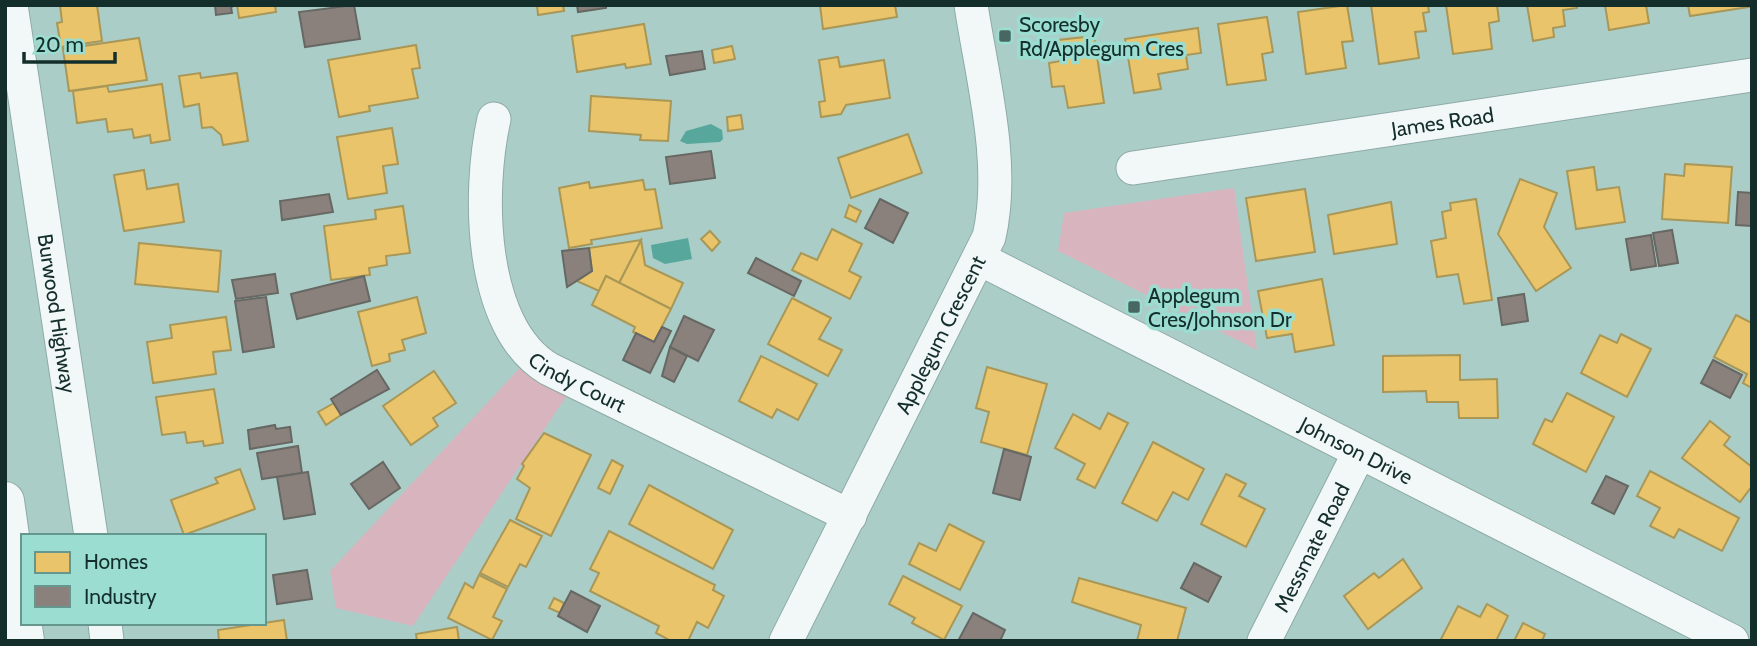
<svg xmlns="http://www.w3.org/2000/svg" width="1757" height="646" font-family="Cabin,sans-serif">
<rect width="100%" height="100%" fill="#aacec7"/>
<g fill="#d8b4be">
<path d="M1234 188 1257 350 1058 251 1064 213Z"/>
<path d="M531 356 576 382 413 626 336 608 330 571Z"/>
</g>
<g fill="#57a79c">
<path d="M711 124 722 130 723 139 720 142 687 144 680 141 686 131Z"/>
<path d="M688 238 692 259 665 264 653 258 651 245Z"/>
</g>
<g fill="#e9c46a" stroke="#a99757" stroke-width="2">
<path d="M60 5H97L102 41 61 47 57 23 62 22Z"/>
<path d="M237 5H275L276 12 239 18Z"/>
<path d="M537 5H563L564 11 538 15Z"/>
<path d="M820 5H895L897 17 823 29Z"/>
<path d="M1347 5 1353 41 1342 42 1346 68 1306 74 1298 12Z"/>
<path d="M1371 5H1428L1429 12 1423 13 1426 31 1415 32 1419 58 1379 64Z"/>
<path d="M1446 5H1497L1499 21 1489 23 1492 49 1453 54Z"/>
<path d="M1527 5H1577V8L1563 10 1565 26 1553 28 1554 37 1533 41Z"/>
<path d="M1605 5H1646L1649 23 1609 30Z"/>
<path d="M1688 5H1748L1749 7 1690 16Z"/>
<path d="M1267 17 1273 52 1262 54 1266 80 1227 85 1218 24Z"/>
<path d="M644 24 651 64 626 68 625 64 577 72 572 36Z"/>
<path d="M1198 28 1201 53 1186 55 1188 69 1158 74 1161 89 1134 93 1125 39Z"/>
<path d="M1094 36 1104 103 1068 108 1064 86 1052 87 1049 63 1061 61 1058 40Z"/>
<path d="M139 38 147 80 69 91 63 49Z"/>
<path d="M416 45 420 68 412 69 418 98 369 106 370 111 339 117 328 60Z"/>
<path d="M732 46 735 59 714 63 712 50Z"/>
<path d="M838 57 840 67 884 60 890 98 846 105 841 114 821 117 819 102 825 101 819 60Z"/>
<path d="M200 73 201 78 237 73 248 141 223 145 221 135 212 127 202 128 199 104 184 107 179 76Z"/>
<path d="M162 84 170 140 151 143 150 135 134 138 132 129 108 132 106 119 77 123 73 91 107 86 109 92Z"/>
<path d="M591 96 671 101 668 141 640 140 641 135 589 131Z"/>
<path d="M741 115 743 129 728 131 727 117Z"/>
<path d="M392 128 398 164 383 166 387 193 348 199 337 137Z"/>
<path d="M908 134 922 173 851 198 838 158Z"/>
<path d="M1685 164 1732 167 1728 223 1662 219 1665 174 1684 176Z"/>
<path d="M1594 167 1597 190 1619 187 1625 222 1576 229 1567 171Z"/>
<path d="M144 170 147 189 178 184 184 222 124 231 114 175Z"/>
<path d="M1520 179 1557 193 1544 227 1571 268 1536 291 1498 234Z"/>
<path d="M643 180 645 190 655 189 662 228 591 240 592 244 569 248 559 188 589 182 590 188Z"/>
<path d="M1305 189 1315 252 1256 261 1246 198Z"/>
<path d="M1476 199 1492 300 1464 304 1458 274 1437 277 1431 241 1446 238 1442 212 1451 210 1450 203Z"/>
<path d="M1391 202 1397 244 1334 254 1328 215Z"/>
<path d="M849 205 861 211 856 222 845 217Z"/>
<path d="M403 206 410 253 386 256 387 265 369 268 370 275 331 280 324 226 376 219 375 210Z"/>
<path d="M832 229 862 244 849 271 861 277 850 299 792 270 801 253 817 260Z"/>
<path d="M710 231 720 242 712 251 701 239Z"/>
<path d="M641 240 645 265 683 283 671 309 619 283Z"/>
<path d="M641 240 619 283 606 276 599 291 577 281 592 271 589 248Z"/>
<path d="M139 243 221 251 218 292 135 284Z"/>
<path d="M606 276 671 309 654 342 633 332 635 327 592 305Z"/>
<path d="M1322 279 1334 345 1295 352 1292 334 1267 338 1258 291Z"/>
<path d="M417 297 426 333 402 340 405 350 389 354 390 361 372 366 358 312Z"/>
<path d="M792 298 831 318 819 339 842 350 828 376 768 344Z"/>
<path d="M1736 315 1752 323V388L1743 383 1747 374 1714 357Z"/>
<path d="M226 317 231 350 213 352 216 374 153 383 147 342 172 338 170 325Z"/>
<path d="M1621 334 1651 349 1627 397 1581 373 1600 335 1617 343Z"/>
<path d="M1460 355V380L1497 379 1498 418H1459L1458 402H1427L1426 391 1383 392V356Z"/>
<path d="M761 356 817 384 798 420 777 409 772 418 739 401Z"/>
<path d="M987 367 1047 384 1027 455 981 442 989 412 976 408Z"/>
<path d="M434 371 456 403 433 418 438 426 411 445 383 406Z"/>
<path d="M214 389 223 443 204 446 203 441 187 443 185 432 162 435 156 397Z"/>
<path d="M1567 393 1614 417 1586 472 1533 444 1545 419 1552 422Z"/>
<path d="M334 403 341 415 326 425 318 412Z"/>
<path d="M1108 413 1128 423 1095 488 1077 479 1085 464 1055 448 1073 414 1100 429Z"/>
<path d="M1710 421 1730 437 1724 445 1752 467V486L1740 502 1682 458Z"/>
<path d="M544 433 591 455 551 536 516 519 530 488 517 479 524 466 522 464Z"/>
<path d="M1153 442 1204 469 1188 500 1173 492 1157 521 1122 503Z"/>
<path d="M612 460 623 466 610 494 598 488Z"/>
<path d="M240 469 255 509 184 535 171 500 218 483 215 478Z"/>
<path d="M1650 471 1739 518 1722 551 1679 529 1674 538 1650 526 1660 508 1637 496Z"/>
<path d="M1226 474 1246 484 1239 496 1265 509 1246 547 1201 524Z"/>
<path d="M649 485 733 530 713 569 629 524Z"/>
<path d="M510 520 542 536 526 567 520 564 508 587 480 573Z"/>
<path d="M949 524 984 542 960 590 909 564 919 543 936 551Z"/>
<path d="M609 531 715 585 713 590 724 596 708 628 697 622 688 641H671L656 633 659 626 590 591 599 573 590 569Z"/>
<path d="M1403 559 1422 588 1368 629 1344 596 1374 573 1379 578Z"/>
<path d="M479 575 507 589 493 617 502 621 492 640 448 618 465 583 473 588Z"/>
<path d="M903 576 962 606 944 640 912 623 915 618 889 604Z"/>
<path d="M1079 578 1186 608 1177 641H1137L1141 625 1072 602Z"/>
<path d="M554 598 564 603 560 613 549 608Z"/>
<path d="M1487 604 1508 616 1496 641H1440L1458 606 1480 617Z"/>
<path d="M284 620 287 641H219L218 630Z"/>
<path d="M1523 623 1545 634 1542 641H1514Z"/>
<path d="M457 627 459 641H417L416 634Z"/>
</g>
<g fill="#8a817c" stroke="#676864" stroke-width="2">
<path d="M215 5H236L231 7 232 13 216 15Z"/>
<path d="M354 5 360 39 305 47 299 12Z"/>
<path d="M577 5H606V8L578 12Z"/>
<path d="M702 51 705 69 670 75 666 56Z"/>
<path d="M711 151 715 178 670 184 666 157Z"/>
<path d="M1738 192 1752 193V226L1736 225Z"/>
<path d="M329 194 333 212 282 220 280 201Z"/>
<path d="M880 199 908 213 893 243 865 228Z"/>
<path d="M1672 230 1678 263 1659 266 1653 233Z"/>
<path d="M1651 235 1656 266 1631 270 1626 239Z"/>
<path d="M589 248 592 271 567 287 562 251Z"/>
<path d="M756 258 801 281 794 296 748 273Z"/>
<path d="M275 274 278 293 236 299 232 280Z"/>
<path d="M364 276 370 301 297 319 291 294Z"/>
<path d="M1524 294 1528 321 1502 325 1498 298Z"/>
<path d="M266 297 274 347 243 352 235 301Z"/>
<path d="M684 316 714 330 698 361 670 347Z"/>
<path d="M662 327 671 331 650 373 623 360 636 333 654 342Z"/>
<path d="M670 347 687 356 674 382 662 376Z"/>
<path d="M1713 360 1742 375 1730 398 1701 383Z"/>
<path d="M377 370 389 389 341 415 331 399Z"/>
<path d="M275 425 276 429 290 427 292 442 250 449 248 430Z"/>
<path d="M298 446 302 473 262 479 257 453Z"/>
<path d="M1004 449 1031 457 1020 500 993 493Z"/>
<path d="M383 462 400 488 369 509 351 484Z"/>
<path d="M308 472 315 514 284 519 277 477Z"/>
<path d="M1606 476 1628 486 1614 514 1592 503Z"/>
<path d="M1194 563 1221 577 1208 602 1181 588Z"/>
<path d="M307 570 312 599 277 604 273 575Z"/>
<path d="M571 591 600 606 587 632 558 616Z"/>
<path d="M973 613 1005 630 1000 641H958Z"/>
</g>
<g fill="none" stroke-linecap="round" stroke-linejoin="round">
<defs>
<g id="minor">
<path id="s1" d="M11 5 91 536"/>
<path id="s2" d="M494 119C478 190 478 327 549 369L850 516"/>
<path id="s3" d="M1133 168 1752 75"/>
<path id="s4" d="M980 259 1732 641"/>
<path d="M105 623 107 641"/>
<path id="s5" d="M786 641 989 237C1006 164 982 78 971 5"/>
<path id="s6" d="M1264 641 1359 453"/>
</g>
<path id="highway" d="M5 501 25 641"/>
</defs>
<use href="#minor" stroke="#8eaaa6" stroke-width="35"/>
<use href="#highway" stroke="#8eaaa6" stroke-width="40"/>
<use href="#minor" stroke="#f2f8f7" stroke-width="33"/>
<use href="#highway" stroke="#f2f8f7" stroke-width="38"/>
</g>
<g fill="#486762" stroke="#9bddd1" stroke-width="2.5">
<rect x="998" y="29" width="14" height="14" rx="3.5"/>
<rect x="1127" y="300" width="14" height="14" rx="3.5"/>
</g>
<g text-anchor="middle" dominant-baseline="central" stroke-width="7" stroke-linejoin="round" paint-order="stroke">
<g font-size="21" fill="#142f2b" stroke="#9bddd1" text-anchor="start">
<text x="1019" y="24">Scoresby<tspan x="1019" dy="24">Rd/Applegum Cres</tspan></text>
<text x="1148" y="295">Applegum<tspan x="1148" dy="24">Cres/Johnson Dr</tspan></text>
</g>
<g font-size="21" fill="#142f2b" stroke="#9bddd1">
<text stroke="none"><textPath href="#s3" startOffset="313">James Road</textPath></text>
<text stroke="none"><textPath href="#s1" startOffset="312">Burwood Highway</textPath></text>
<text stroke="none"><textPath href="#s5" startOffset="343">Applegum Crescent</textPath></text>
<text stroke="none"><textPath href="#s2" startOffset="301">Cindy Court</textPath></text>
<text stroke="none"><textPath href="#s4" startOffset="422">Johnson Drive</textPath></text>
<text stroke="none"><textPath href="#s6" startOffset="105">Messmate Road</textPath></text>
</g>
</g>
<rect width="1757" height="646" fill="none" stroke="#142f2b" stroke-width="14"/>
<rect x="21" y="534" width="245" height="91" fill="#9bddd1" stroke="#65978f" stroke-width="2"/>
<rect x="35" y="552" width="35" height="21" fill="#e9c46a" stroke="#65978f" stroke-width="2"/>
<text x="84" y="569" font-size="21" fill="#142f2b">Homes</text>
<rect x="35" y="586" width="35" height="21" fill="#8a817c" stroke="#65978f" stroke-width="2"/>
<text x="84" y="604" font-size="21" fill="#142f2b">Industry</text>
<path d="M24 52v10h91v-10" fill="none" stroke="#142f2b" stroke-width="3.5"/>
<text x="35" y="52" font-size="21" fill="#142f2b" stroke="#9bddd1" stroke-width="5" paint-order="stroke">20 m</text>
</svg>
